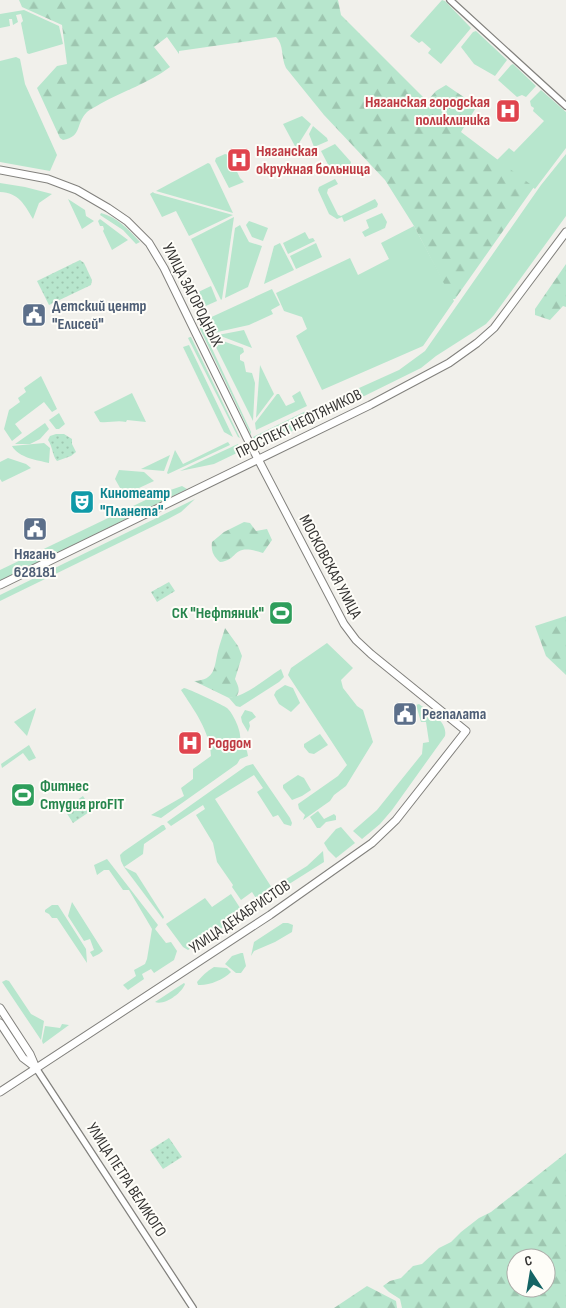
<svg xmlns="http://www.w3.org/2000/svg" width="566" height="1308" font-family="'Sofia Sans Condensed',sans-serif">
<defs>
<pattern id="forest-firs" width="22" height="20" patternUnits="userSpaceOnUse" patternTransform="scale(1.25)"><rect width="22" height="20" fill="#b7e6cd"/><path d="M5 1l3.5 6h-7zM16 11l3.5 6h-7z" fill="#9ec6b0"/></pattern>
<pattern id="park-dots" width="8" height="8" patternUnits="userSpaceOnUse" patternTransform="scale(1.25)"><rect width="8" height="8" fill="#b7e6cd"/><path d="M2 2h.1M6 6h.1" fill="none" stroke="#9ec6b0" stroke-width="1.8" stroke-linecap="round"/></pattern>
</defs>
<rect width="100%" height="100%" fill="#f1f0eb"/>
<g fill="#b7e6cd">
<path d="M442 0 445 1 471 28 441 64 428 53 431 49 422 41 419 43 410 36Z"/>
<path d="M24 10 59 26 63 44 29 54 27 53 21 23 23 21 21 14 16 15 18 22 13 25 12 19H9L10 26 0 28V14Z"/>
<path d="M476 31 507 60 495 76 474 64 461 47 473 32Z"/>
<path d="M16 57 20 59 25 84 57 155 50 171 0 162V61Z"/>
<path d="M513 64 536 86 526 97 522 95 517 97 498 80 511 65Z"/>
<path d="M541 90 566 112V148L535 189 497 160 509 148 514 152 544 121 533 111 534 108 531 106 530 101Z"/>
<path d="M302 116 311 124 296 148 283 124Z"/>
<path d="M313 126 327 138 328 141 314 147 309 134Z"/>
<path d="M335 144 351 162 350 166 333 174 321 151Z"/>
<path d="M225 154 229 155 240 178 244 182 229 188 215 161 216 158Z"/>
<path d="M566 154V216L494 315 486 324 436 356 421 368 338 409H334L328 402 399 370 425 351 541 185Z"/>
<path d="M208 163 210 164 233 213 156 191Z"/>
<path d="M335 179 338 184 328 189 327 193 338 215 341 216 375 199 378 204 377 207 344 222 342 217 337 219 329 214 318 190 319 187Z"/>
<path d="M0 183 25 187 52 194 39 203 33 219C24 204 19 193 0 192Z"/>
<path d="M153 192 154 193 233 215 189 236 176 211 162 217 150 194Z"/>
<path d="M68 199 85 210 86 216 94 221 82 229Z"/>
<path d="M101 213C117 217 129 230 140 242L136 244 123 230 100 215Z"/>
<path d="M382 213 387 222 385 228 365 237 362 232 369 228 366 220Z"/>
<path d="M234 217 222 299 221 300 191 239Z"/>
<path d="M100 219 128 240 112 250 103 231 104 229 103 226H100L98 221Z"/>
<path d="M249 221 268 228 263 241 252 237 246 225Z"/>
<path d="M240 225 249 242 262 246 248 287 225 298 235 228Z"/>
<path d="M414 226 454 301 423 346 322 390 296 336 307 329 302 317 284 311 276 293 350 258 358 275 389 259 381 243Z"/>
<path d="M305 232 309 239 313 238 315 241 288 254 283 243Z"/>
<path d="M280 243 294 270 264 284 274 246Z"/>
<path d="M316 243 322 257 296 269 290 256Z"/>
<path d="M211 286 217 301 201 308H197L192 295Z"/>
<path d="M272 289 280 305 271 310 273 314 249 325 213 333 209 331 205 320Z"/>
<path d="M201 325 251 432V435L200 329Z"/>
<path d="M244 330 252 348 218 335Z"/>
<path d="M190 337H191L240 438 238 437 188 338Z"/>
<path d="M211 337 243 348 244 352 240 355V360L244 362 246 372 252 373 255 383 253 421Z"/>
<path d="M189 345 233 437 224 432 183 347Z"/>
<path d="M260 365 274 394 256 418Z"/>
<path d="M41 376 57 409 52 412 44 402 15 424 22 433 12 441 4 429 9 410 20 402 18 398 26 392 24 388Z"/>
<path d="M300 391 307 406 256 430 255 423 277 394H279L286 406 295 402 292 396Z"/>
<path d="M132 393 146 422 127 420 126 422C117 420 109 423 100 422L94 412Z"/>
<path d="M306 411H310L315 421 265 443 256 442 253 437Z"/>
<path d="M59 413 65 424 59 429H56L49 420Z"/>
<path d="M45 423 49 429 40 439 30 444H15Z"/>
<path d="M228 442 230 445 168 474 167 473 175 450 183 464Z"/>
<path d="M44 443 50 448 49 463C37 460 19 458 12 446Z"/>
<path d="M238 444 241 451 214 464 180 471Z"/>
<path d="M170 455 164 471 141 469Z"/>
<path d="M8 458 26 464 31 468 2 482 0 479V462Z"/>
<path d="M119 470 144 472 154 481 124 495 115 479Z"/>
<path d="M182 486 187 489 0 581V570L156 495Z"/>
<path d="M195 499 181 512 168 519 0 601V595Z"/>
<path d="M327 643 353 668 341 680 343 688 357 706 363 710 373 742 346 786 334 795 330 801 303 820 305 815 299 809 298 804 338 776 347 765 288 675 291 668Z"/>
<path d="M281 669 284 677 279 682 240 707 236 706 229 698C248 695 265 679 281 669Z"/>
<path d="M285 685 293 688 300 703 291 712 279 704 274 695 276 691Z"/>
<path d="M184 688C187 688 225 706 227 708 233 713 242 732 240 740L247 751 248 756 240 759 237 764 161 818 151 815 184 796 181 788 193 779V769L211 756C210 731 194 710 181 690Z"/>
<path d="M419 704C429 712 448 721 445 736L392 810 380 824 362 839 353 831 377 810 422 754 423 743 429 742 426 722H421L416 705Z"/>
<path d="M36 708 35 712 27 736 14 722Z"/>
<path d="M245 710 252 712 256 717 249 722 250 726 248 732 242 722 241 717Z"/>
<path d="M320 734 328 745 314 754 309 753 304 747V744Z"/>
<path d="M29 745 36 758 29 761 23 753 2 768 1 764Z"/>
<path d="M253 764 290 818 292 823 291 826 284 824 278 815 273 817 257 792 263 788 254 775 215 799 272 888 307 866 323 851 324 862 259 903 252 892 241 900 232 887 233 885 217 862 213 843 196 815 205 809 203 805 171 826 167 822 246 766Z"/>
<path d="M298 775 304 778 311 790 302 796 292 800 283 788V785Z"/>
<path d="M318 811 324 819 334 814 336 816V820L326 822 320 828H317L310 817Z"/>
<path d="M162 825H164L166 829 144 844 143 854 124 867 121 861 120 855 123 852Z"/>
<path d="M341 827 355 843 336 858 328 850 324 843 336 829Z"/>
<path d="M107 859 158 925 155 929 166 943 171 942 177 951 174 960 154 973 151 969 142 974 144 979 128 990 123 985 136 976 134 970 145 964 147 959 152 929 129 890H123L109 870H104L97 875 94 865Z"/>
<path d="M124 867 136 873 164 917 163 919Z"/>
<path d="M231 894 244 914 188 950 183 947 166 924 205 898 212 907Z"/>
<path d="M72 902 103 951 99 954 93 957 90 952 94 950 90 939 84 941 68 916Z"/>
<path d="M52 905H58L86 949 87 963 57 918H52L49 914 45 912V910Z"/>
<path d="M283 923H288L293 925 292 932 275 942 254 951 251 956 254 942Z"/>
<path d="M241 953H243L246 966 241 973H236L225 964 232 956Z"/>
<path d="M214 967 227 968 231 972C223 980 208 986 198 985L197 982C202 976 207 971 214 967Z"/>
<path d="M6 980 9 981 31 1014 44 1021 41 1040 2 982Z"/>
<path d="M184 983 185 984C182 993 164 1006 155 1002Z"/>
<path d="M62 1024 69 1025 43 1044 42 1041 45 1026 60 1028Z"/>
</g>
<g fill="url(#forest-firs)" fill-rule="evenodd">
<path d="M19 0H338L341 15 427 101 436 91 446 85 477 106 461 132 534 187 455 299H452L414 226 385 180 324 115 286 68C281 58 284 44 276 37L179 51V54L167 37 154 47 170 67C149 83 123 91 100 104 96 107 90 109 87 112 75 124 83 136 63 140L60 138 37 88 57 66 67 64 62 25 22 7Z"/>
<path d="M566 264V307L563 306 550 320 535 315V309Z"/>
<path d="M244 522 250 523 256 531 267 529 272 540 263 553C231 542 240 560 220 562 213 556 211 551 212 542L224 532Z"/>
<path d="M566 616V675L546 656 535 626Z"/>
<path d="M225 628 238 646 242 656 235 679C238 686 241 690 236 697L229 698 194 681C216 680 214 667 218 651 220 643 223 635 225 628Z"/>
<path d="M566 1153V1308H402L400 1299 389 1292 383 1286 390 1281 401 1278 413 1266 422 1264 439 1248 451 1242 461 1232 479 1218 491 1212ZM516 1258H546V1288H516Z"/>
<path d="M367 1286 396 1301 397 1308H334Z"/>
</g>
<g fill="url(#park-dots)">
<path d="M80 260 84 263 92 280 91 285 49 305 37 281Z"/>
<path d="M56 434H64L72 439V444L76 452 71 456 57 461C52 455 53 447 48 440L50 436Z"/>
<path d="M169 582 175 591 157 602 151 592Z"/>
<path d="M83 796 92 810 73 823 64 809Z"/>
<path d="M169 1138 182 1157 163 1169 150 1150Z"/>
</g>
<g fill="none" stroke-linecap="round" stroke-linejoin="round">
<defs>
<g id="tertiary">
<path d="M450 0 566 106"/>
<path d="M36 1068 193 1308"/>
</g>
<g id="secondary">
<path d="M0 170 48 179 77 190 108 208 127 221 149 243 164 268 247 438 344 624 356 640 371 654 466 731 396 820 372 843 270 915 0 1092"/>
<path d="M0 585 370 405 449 363 477 343 494 328 566 232"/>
<path d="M0 1008 30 1054 36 1068"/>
<path d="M0 1023 23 1058 35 1067"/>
</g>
</defs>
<use href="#tertiary" stroke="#82817d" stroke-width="8"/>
<use href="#secondary" stroke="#82817d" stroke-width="9"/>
<use href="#tertiary" stroke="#fff" stroke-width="5.5"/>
<use href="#secondary" stroke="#fff" stroke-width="7"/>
</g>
<defs>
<symbol id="hospital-square" viewBox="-11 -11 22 22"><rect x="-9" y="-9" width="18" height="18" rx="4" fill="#e0444e" stroke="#fefdf8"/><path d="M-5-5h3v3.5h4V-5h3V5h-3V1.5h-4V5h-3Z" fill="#fff"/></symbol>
<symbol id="civic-square" viewBox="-11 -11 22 22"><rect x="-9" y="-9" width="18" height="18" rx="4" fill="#5c6f8a" stroke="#fefdf8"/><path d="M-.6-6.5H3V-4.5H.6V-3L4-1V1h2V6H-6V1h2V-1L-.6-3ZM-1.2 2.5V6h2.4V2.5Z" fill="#fff"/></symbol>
<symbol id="theatre-square" viewBox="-11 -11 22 22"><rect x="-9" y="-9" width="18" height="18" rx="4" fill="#0f9aa8" stroke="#fefdf8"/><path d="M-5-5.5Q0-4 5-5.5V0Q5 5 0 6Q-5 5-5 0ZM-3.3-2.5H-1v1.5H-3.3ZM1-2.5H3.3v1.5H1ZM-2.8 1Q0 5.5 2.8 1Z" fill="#fff"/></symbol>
<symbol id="stadium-square" viewBox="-11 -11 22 22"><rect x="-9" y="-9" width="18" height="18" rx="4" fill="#2e9e5b" stroke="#fefdf8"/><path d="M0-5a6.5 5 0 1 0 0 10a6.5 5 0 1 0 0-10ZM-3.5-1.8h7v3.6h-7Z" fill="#fff"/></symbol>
</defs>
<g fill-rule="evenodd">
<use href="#hospital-square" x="494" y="97" width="28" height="28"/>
<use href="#hospital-square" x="225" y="146" width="28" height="28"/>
<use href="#civic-square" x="20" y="301" width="28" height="28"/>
<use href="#theatre-square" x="68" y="488" width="28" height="28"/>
<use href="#civic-square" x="21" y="515" width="28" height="28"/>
<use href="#stadium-square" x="267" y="599" width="28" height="28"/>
<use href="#civic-square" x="391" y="700" width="28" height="28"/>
<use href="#hospital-square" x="176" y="729" width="28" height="28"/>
<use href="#stadium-square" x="9" y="781" width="28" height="28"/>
</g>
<g text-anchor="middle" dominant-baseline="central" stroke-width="4" stroke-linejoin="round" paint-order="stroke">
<g font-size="16" font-weight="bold" fill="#be3a42" stroke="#fefdf8" text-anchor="start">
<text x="490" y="102" text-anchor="end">Няганская городская<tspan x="490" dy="18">поликлиника</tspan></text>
<text x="256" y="151">Няганская<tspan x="256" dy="18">окружная больница</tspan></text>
<text x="208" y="743">Роддом</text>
</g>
<g font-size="16" fill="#343332" stroke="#fefdf8">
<text transform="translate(192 295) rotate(63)">УЛИЦА ЗАГОРОДНЫХ</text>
<text transform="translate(299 424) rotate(-26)">ПРОСПЕКТ НЕФТЯНИКОВ</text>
<text transform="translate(330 567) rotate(62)">МОСКОВСКАЯ УЛИЦА</text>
<text transform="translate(240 917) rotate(-34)">УЛИЦА ДЕКАБРИСТОВ</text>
<text transform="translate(126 1180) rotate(57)">УЛИЦА ПЕТРА ВЕЛИКОГО</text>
</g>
<g font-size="16" font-weight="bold" fill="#4e5e75" stroke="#fefdf8" text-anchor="start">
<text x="52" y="306">Детский центр<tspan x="52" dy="18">"Елисей"</tspan></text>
<text x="35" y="554" text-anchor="middle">Нягань<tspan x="35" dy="18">628181</tspan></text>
<text x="422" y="714">Регпалата</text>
</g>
<g font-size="16" font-weight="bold" fill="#0d838f" stroke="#fefdf8" text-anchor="start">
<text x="100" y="493">Кинотеатр<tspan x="100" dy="18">"Планета"</tspan></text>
</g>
<g font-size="16" font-weight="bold" fill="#27864d" stroke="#fefdf8" text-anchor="end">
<text x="264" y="613">СК "Нефтяник"</text>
<text x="40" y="786" text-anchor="start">Фитнес<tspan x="40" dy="18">Студия proFIT</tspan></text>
</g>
</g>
<g transform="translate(531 1273) rotate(348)"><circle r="24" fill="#fefdf8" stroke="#adaca9"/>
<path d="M0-4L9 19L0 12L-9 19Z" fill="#146465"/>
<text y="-8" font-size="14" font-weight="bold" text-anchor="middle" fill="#343332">С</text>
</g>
</svg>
